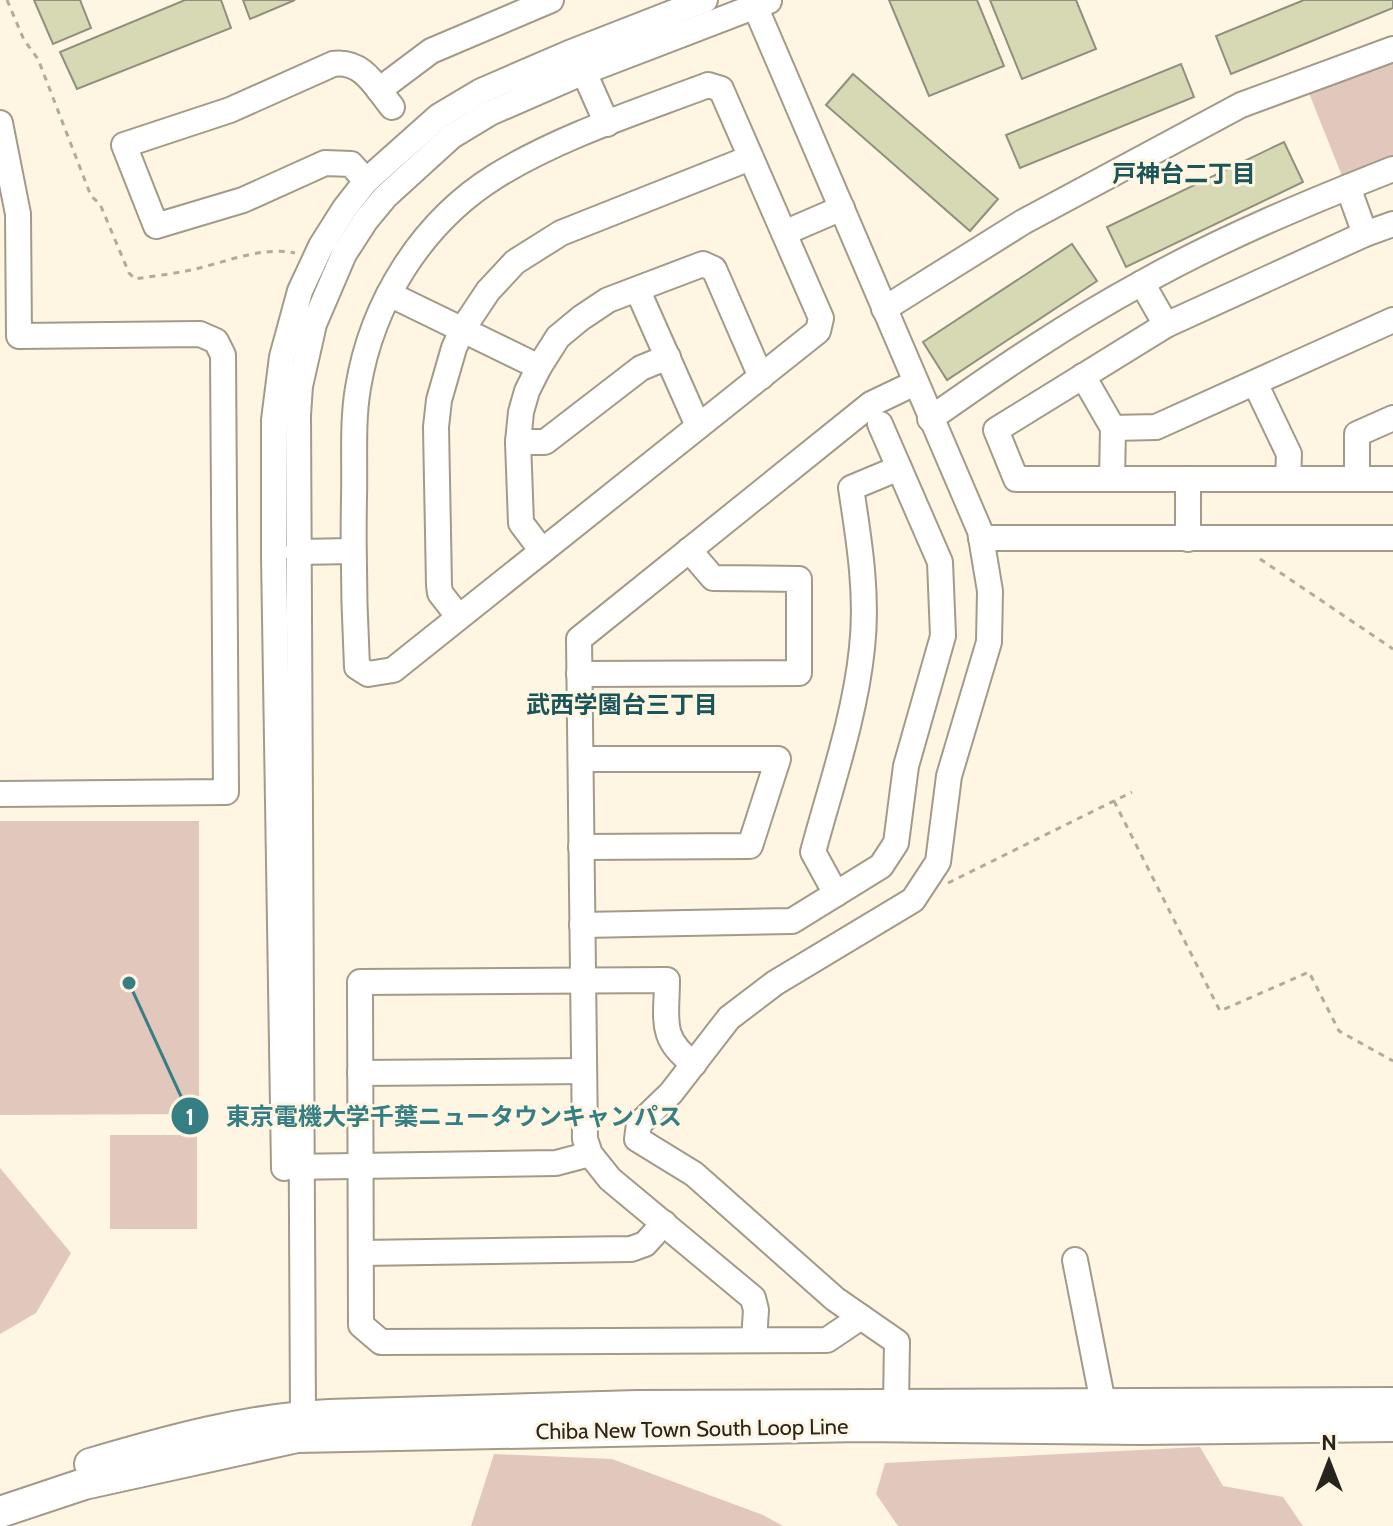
<svg xmlns="http://www.w3.org/2000/svg" width="1393" height="1526" font-family="Cabin,'Noto Sans JP',sans-serif">
<rect width="100%" height="100%" fill="#fef5e2"/>
<g fill="#e2c7bd">
<path d="M1393 58V158L1342 176 1307 88Z"/>
<path d="M0 821H199V1114L0 1115Z"/>
<rect x="110" y="1135" width="87" height="94"/>
<path d="M0 1168 71 1253 36 1313 0 1334Z"/>
<path d="M1200 1447 1223 1486 1283 1497 1303 1526H898L876 1494 885 1463Z"/>
<path d="M494 1454 612 1459 763 1515 783 1526H471Z"/>
</g>
<g fill="#d7d9b4" stroke="#8f907d" stroke-width="2">
<path d="M34 0H80L91 28 53 44Z"/>
<path d="M185 0H221L231 28 77 89 60 52Z"/>
<path d="M243 0H295L250 19Z"/>
<path d="M889 0H977L1004 66 929 96Z"/>
<path d="M990 0H1076L1096 49 1022 79Z"/>
<path d="M1304 0H1393V8L1231 74 1216 36Z"/>
<path d="M1181 64 1194 97 1020 168 1006 135Z"/>
<path d="M853 74 998 199 970 231 826 105Z"/>
<path d="M1284 142 1303 182 1126 267 1107 227Z"/>
<path d="M1072 244 1097 281 947 380 923 342Z"/>
</g>
<g fill="none" stroke-linecap="round" stroke-linejoin="round">
<defs>
<g id="minor">
<path d="M755 0V6L980 531 990 591 989 642 949 776 938 862 913 900 775 983 729 1018 671 1093 639 1124 637 1139 694 1174 835 1299 897 1342 896 1404"/>
<path d="M584 72 607 124"/>
<path d="M708 85 721 89 821 318 818 331 393 670 368 674 357 667C354 610 353 554 354 497 355 461 352 423 358 388 372 302 422 222 496 176 561 136 637 112 708 85Z"/>
<path d="M379 90 431 51 551 0"/>
<path d="M0 123 18 214 19 336 200 334 216 341 223 355 226 792 0 794"/>
<path d="M366 181 351 164 325 163 243 200 156 226 124 145 230 110 333 64C363 60 375 86 392 107"/>
<path d="M1348 187 1365 234"/>
<path d="M1393 224 1365 234 1166 325 996 430 1016 479H1393"/>
<path d="M784 233 842 208"/>
<path d="M1142 283 1166 325"/>
<path d="M638 291 698 426"/>
<path d="M389 294 539 367"/>
<path d="M884 309 1023 222 1241 105 1393 49"/>
<path d="M1083 376 1113 428 1112 479"/>
<path d="M1255 383 1289 454 1288 479"/>
<path d="M930 419C998 371 1068 323 1142 283 1222 238 1307 203 1393 169"/>
<path d="M1113 428 1156 427 1393 320"/>
<path d="M518 442H545L641 368 668 357"/>
<path d="M1188 479V539"/>
<path d="M1357 479V434L1393 418"/>
<path d="M981 538H1393"/>
<path d="M542 551 521 523 518 442 521 412 527 391 539 367 558 337 581 318 608 300 703 264 714 269 761 377"/>
<path d="M297 552 353 551"/>
<path d="M458 616 440 593 439 585 436 427 439 400 454 348 462 330 488 291 515 262 561 233 750 158"/>
<path d="M579 674 799 673V579L713 578 689 550"/>
<path d="M581 759H778L750 846 581 847"/>
<path d="M836 894 813 852C831 785 855 717 862 648 868 594 859 540 851 488L899 468"/>
<path d="M582 925 792 921 881 866 896 843 906 766 943 636 940 562 880 424"/>
<path d="M694 1064C658 1038 667 1019 667 980L360 982 361 1325 381 1342 827 1340 861 1317"/>
<path d="M360 1073 584 1071"/>
<path d="M287 1167 556 1163 590 1154"/>
<path d="M284 1168 274 556V420L282 357 300 291 321 246 345 208 366 181 439 116 481 91 569 53 705 0"/>
<path d="M361 1253 631 1249 645 1244 664 1223"/>
<path d="M1075 1260 1103 1403"/>
<path d="M754 1340 756 1310 753 1298 610 1179 590 1154 585 1139 579 639 871 404 915 383"/>
<path d="M297 1435 303 1416 298 415 300 386 314 324 344 254 366 220 385 197 452 136 490 113 584 72 769 1"/>
</g>
<g id="major">
<path d="M90 1464C168 1441 247 1419 329 1415L637 1406 1393 1403"/>
<path d="M0 1512 84 1484 297 1437 860 1426 1142 1429 1393 1426"/>
</g>
</defs>
<use href="#minor" stroke="#a29b89" stroke-width="28"/>
<use href="#major" stroke="#a29b89" stroke-width="34"/>
<g stroke="#b2ab9c" stroke-width="3" stroke-dasharray="6 6" stroke-linecap="butt">
<path d="M7 0 24 40 38 59 91 196 100 204 129 273 135 279C153 276 173 274 191 270 224 263 260 246 295 253"/>
<path d="M1260 559 1393 649"/>
<path d="M1114 801 1220 1011 1309 972 1339 1031 1393 1061"/>
<path d="M948 883 1132 792"/>
</g>
<use href="#minor" stroke="#fff" stroke-width="24"/>
<use href="#major" stroke="#fff" stroke-width="30"/>
</g>
<g text-anchor="middle" dominant-baseline="central" stroke-width="6" stroke-linejoin="round" paint-order="stroke">
<g font-size="22" fill="#28251e" stroke="#fef5e2">
<text transform="translate(692 1429) rotate(-1)">Chiba New Town South Loop Line</text>
</g>
<g font-size="24" font-weight="bold" fill="#1a5659" stroke="#fef5e2">
<text x="1184" y="173">戸神台二丁目</text>
<text x="622" y="704">武西学園台三丁目</text>
</g>
</g>
<path fill="none" stroke="#357e83" stroke-width="3" d="M129 983L190 1116"/>
<g fill="#357e83" stroke="#fef5e2" stroke-width="3">
<circle cx="129" cy="983" r="8"/>
<circle cx="190" cy="1116" r="20"/>
</g>
<g font-size="24" text-anchor="middle" font-weight="bold" fill="#fff">
<text x="190" y="1125">1</text>
</g>
<g font-size="24" text-anchor="middle" font-weight="bold" fill="#357e83" stroke="#fef5e2" stroke-width="6" stroke-linejoin="round" paint-order="stroke">
<text x="454" y="1125">東京電機大学千葉ニュータウンキャンパス</text>
</g>
<g transform="translate(1329 1462)" stroke="#fef5e2" stroke-width="6" paint-order="stroke">
<path d="M0-6L14 30L0 20L-14 30Z" fill="#28251e"/>
<text y="-12" font-size="22" font-weight="bold" text-anchor="middle" fill="#28251e">N</text>
</g>
</svg>
